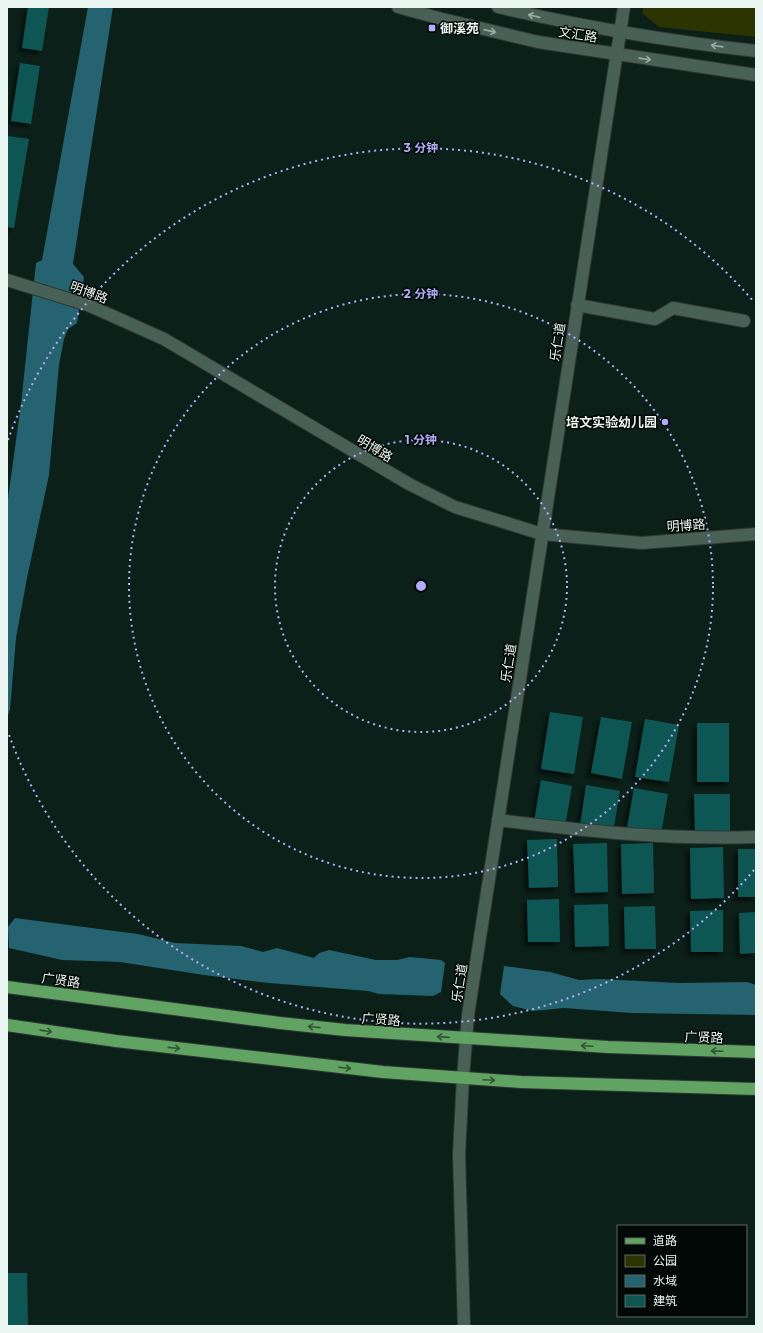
<svg xmlns="http://www.w3.org/2000/svg" width="763" height="1333" font-family="Montserrat,'Noto Sans SC',sans-serif">
<defs>
<filter id="shadow"><feDropShadow dx="-3.5" dy="3.5" stdDeviation="2" flood-color="#0009"/></filter>
</defs>
<rect width="100%" height="100%" fill="#0b2018"/>
<path fill="#2c3402" d="M643 7H756V37L659 27 642 13Z"/>
<g fill="#266371">
<path d="M88 7H113L73 264 84 277 77 323 68 329 64 339 59 365 49 475 27 578 16 638 10 709 7 718V506L21 404 36 263 42 260Z"/>
<path d="M15 918 138 934 175 943 241 946 263 952 277 948 314 958 319 953 329 950 376 960H397L410 957 441 960 445 963 441 992 433 996 379 994 368 991 269 983 204 975 120 962 62 960 9 948 8 927Z"/>
<path d="M504 966 550 972 579 980 600 979 679 983 747 982 756 985V1015L632 1013 564 1008 533 1011 513 1006 500 994Z"/>
</g>
<g fill="#0e5653" filter="url(#shadow)">
<path d="M28 7H49L42 51 22 48Z"/>
<path d="M20 63 40 66 31 124 11 121Z"/>
<path d="M8 136 29 139 14 228 7 227V144Z"/>
<path d="M550 712 583 717 574 774 541 769Z"/>
<path d="M601 717 632 722 622 779 591 773Z"/>
<path d="M645 719 679 725 669 782 635 777Z"/>
<rect x="697" y="723" width="32" height="59"/>
<path d="M541 780 572 786 565 827 534 822Z"/>
<path d="M586 785 620 791 613 832 580 826Z"/>
<path d="M634 788 668 794 661 834 627 828Z"/>
<path d="M694 794H730V835H695Z"/>
<path d="M557 839 558 887 529 888 527 840Z"/>
<path d="M607 843 608 892 575 893 573 844Z"/>
<path d="M653 843 654 893 622 894 621 844Z"/>
<path d="M723 847 724 898 691 899 690 848Z"/>
<rect x="738" y="849" width="18" height="48"/>
<path d="M559 899 560 942H528L527 900Z"/>
<path d="M608 904 609 946 575 947 574 905Z"/>
<path d="M655 906 656 949H625L624 907Z"/>
<path d="M723 910V952H691L690 911Z"/>
<path d="M756 912V953L740 954 739 913Z"/>
<path d="M7 1273H27L28 1326H7Z"/>
</g>
<g fill="none" stroke-linecap="round" stroke-linejoin="round">
<defs>
<g id="street">
<path d="M577 305 655 319 673 308 744 321"/>
<path d="M498 820C583 831 670 840 756 837"/>
</g>
<g id="secondary">
<path d="M398 7 442 19 538 42 756 75"/>
<path d="M498 7C583 27 669 41 756 51"/>
<path d="M7 280 88 305 164 339 409 484 455 507 542 534 642 543 756 534"/>
<path d="M464 1326 459 1154 463 1078 468 1015 624 7"/>
</g>
<g id="primary">
<path d="M7 987 280 1023 345 1030 608 1047 756 1052"/>
<path d="M7 1025 116 1041 383 1072 521 1082 756 1089"/>
</g>
</defs>
<use href="#street" stroke="#2f3833" stroke-width="14"/>
<use href="#secondary" stroke="#2f3833" stroke-width="14"/>
<use href="#primary" stroke="#2f3833" stroke-width="14"/>
<use href="#street" stroke="#496056" stroke-width="12"/>
<use href="#secondary" stroke="#496056" stroke-width="12"/>
<use href="#primary" stroke="#60a362" stroke-width="12"/>
</g>
<defs><path id="oneway-shaft" d="M-6 0H5M1.5-3L5.5 0L1.5 3" fill="none" stroke-width="1.6" stroke-linecap="round" stroke-linejoin="round"/></defs>
<g stroke="#9aaba4">
<use href="#oneway-shaft" transform="translate(534 16) rotate(-167)"/>
<use href="#oneway-shaft" transform="translate(490 31) rotate(13)"/>
<use href="#oneway-shaft" transform="translate(717 46) rotate(-172)"/>
<use href="#oneway-shaft" transform="translate(645 59) rotate(8)"/>
</g>
<g stroke="#315634">
<use href="#oneway-shaft" transform="translate(314 1027) rotate(-174)"/>
<use href="#oneway-shaft" transform="translate(46 1031) rotate(8)"/>
<use href="#oneway-shaft" transform="translate(443 1037) rotate(-176)"/>
<use href="#oneway-shaft" transform="translate(587 1046) rotate(-177)"/>
<use href="#oneway-shaft" transform="translate(174 1048) rotate(6)"/>
<use href="#oneway-shaft" transform="translate(717 1051) rotate(-178)"/>
<use href="#oneway-shaft" transform="translate(345 1068) rotate(7)"/>
<use href="#oneway-shaft" transform="translate(489 1080) rotate(3)"/>
</g>
<g fill="none" stroke="#b3adf9" stroke-width="2" stroke-dasharray="2 4">
<circle cx="421" cy="586" r="146"/>
<circle cx="421" cy="586" r="292"/>
<path d="M754 870A438 438 0 0 1 8 732M8 440A438 438 0 0 1 754 302"/>
</g>
<g fill="#b3adf9" stroke="#020805" stroke-width="1.5">
<rect x="428" y="24" width="8" height="8" rx="2"/>
<circle cx="665" cy="422" r="4"/>
</g>
<g text-anchor="middle" dominant-baseline="central" stroke-width="3" stroke-linejoin="round" paint-order="stroke">
<g font-size="13" font-weight="bold" fill="#eaf6f1" stroke="#020805" text-anchor="start">
<text x="440" y="28">御溪苑</text>
<text x="657" y="422" text-anchor="end">培文实验幼儿园</text>
</g>
<g font-size="13" fill="#eaf6f1" stroke="#020805">
<text transform="translate(578 34) rotate(9)">文汇路</text>
<text transform="translate(89 292) rotate(20)">明博路</text>
<text transform="translate(557 342) rotate(-81)">乐仁道</text>
<text transform="translate(375 448) rotate(31)">明博路</text>
<text transform="translate(686 525) rotate(-4)">明博路</text>
<text transform="translate(508 663) rotate(-81)">乐仁道</text>
<text transform="translate(61 980) rotate(8)">广贤路</text>
<text transform="translate(459 983) rotate(-81)">乐仁道</text>
<text transform="translate(381 1019) rotate(4)">广贤路</text>
<text transform="translate(704 1037) rotate(2)">广贤路</text>
</g>
</g>
<circle cx="421" cy="586" r="6" fill="#b3adf9" stroke="#020805" stroke-width="2"/>
<g font-size="12" text-anchor="middle" font-weight="bold" fill="#b3adf9" stroke="#020805" stroke-width="3" stroke-linejoin="round" paint-order="stroke">
<text x="421" y="152">3 分钟</text>
<text x="421" y="298">2 分钟</text>
<text x="421" y="444">1 分钟</text>
</g>
<rect width="763" height="1333" fill="none" stroke="#eaf6f1" stroke-width="16"/>
<rect x="617" y="1225" width="130" height="92" fill="#020805" stroke="#5f6763"/>
<rect x="625" y="1238" width="20" height="6" fill="#60a362" stroke="#5f6763"/>
<text x="653" y="1245" font-size="12" fill="#eaf6f1">道路</text>
<rect x="625" y="1255" width="20" height="12" fill="#2c3402" stroke="#5f6763"/>
<text x="653" y="1265" font-size="12" fill="#eaf6f1">公园</text>
<rect x="625" y="1275" width="20" height="12" fill="#266371" stroke="#5f6763"/>
<text x="653" y="1285" font-size="12" fill="#eaf6f1">水域</text>
<rect x="625" y="1295" width="20" height="12" fill="#0e5653" stroke="#5f6763"/>
<text x="653" y="1305" font-size="12" fill="#eaf6f1">建筑</text>
</svg>
